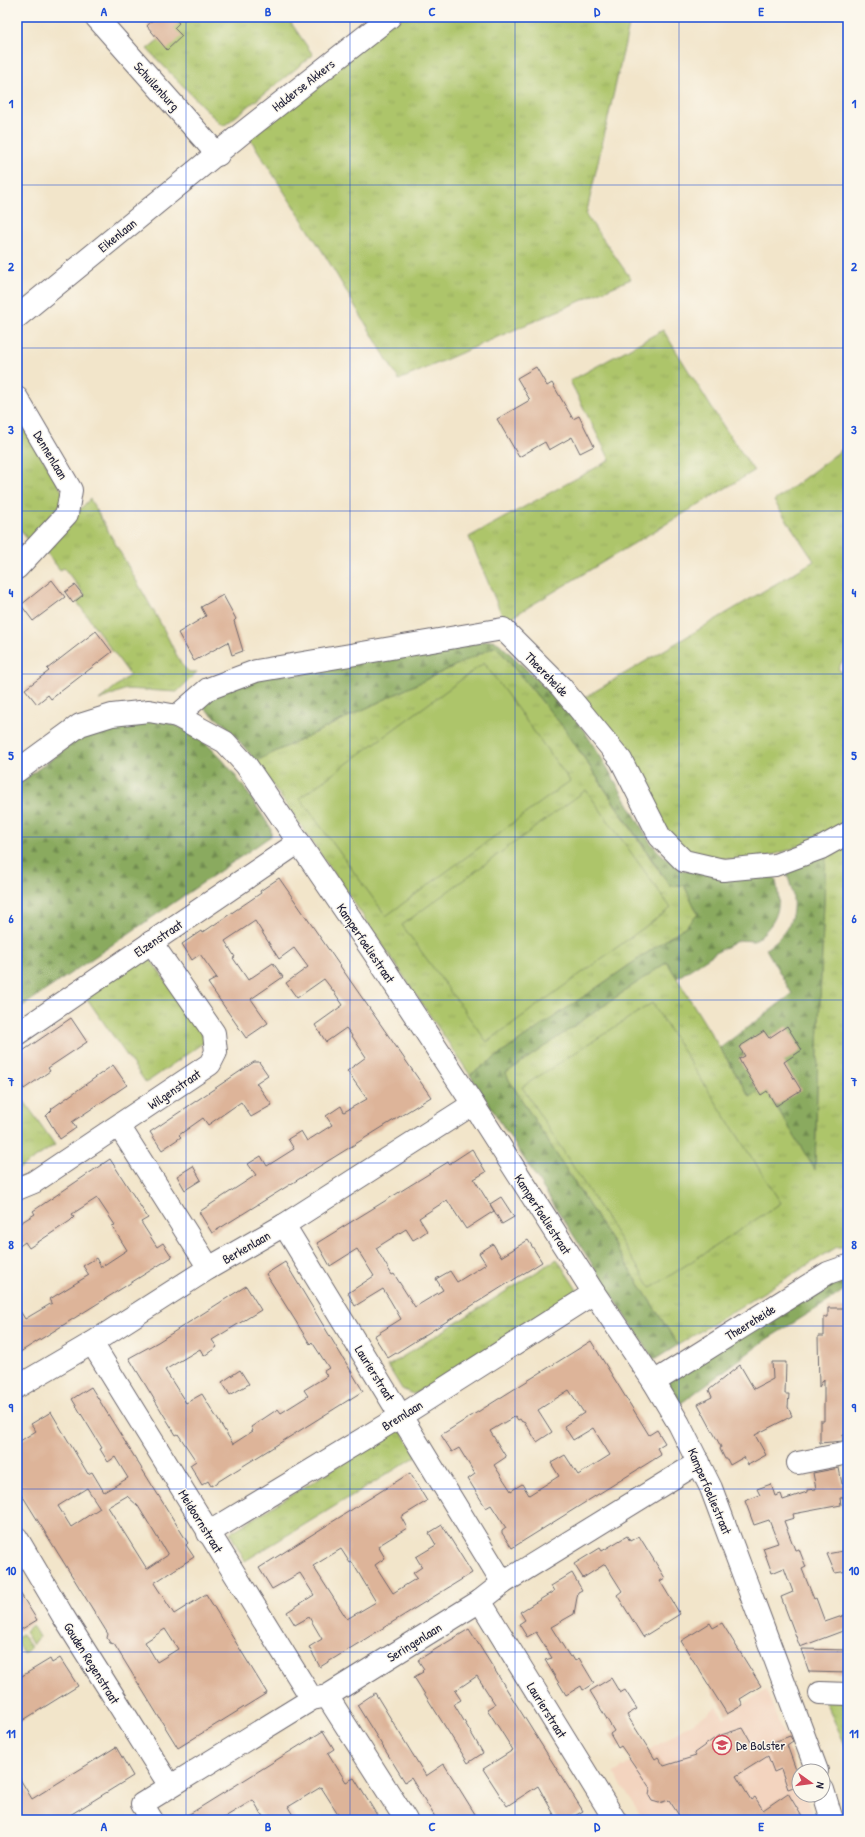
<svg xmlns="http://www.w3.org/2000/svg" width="865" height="1837" font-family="'Patrick Hand',sans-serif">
<defs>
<pattern id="grass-tufts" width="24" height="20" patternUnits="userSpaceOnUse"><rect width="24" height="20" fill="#adc56b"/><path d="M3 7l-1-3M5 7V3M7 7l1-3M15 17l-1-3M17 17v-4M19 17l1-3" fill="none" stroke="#95a95e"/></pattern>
<pattern id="forest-firs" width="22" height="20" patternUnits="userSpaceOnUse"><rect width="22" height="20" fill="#8aaa5f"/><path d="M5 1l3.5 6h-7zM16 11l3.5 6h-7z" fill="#708a50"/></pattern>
</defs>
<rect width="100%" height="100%" fill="#fbf7ec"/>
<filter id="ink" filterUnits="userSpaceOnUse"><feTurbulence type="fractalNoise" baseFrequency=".025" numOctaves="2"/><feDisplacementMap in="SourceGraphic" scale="8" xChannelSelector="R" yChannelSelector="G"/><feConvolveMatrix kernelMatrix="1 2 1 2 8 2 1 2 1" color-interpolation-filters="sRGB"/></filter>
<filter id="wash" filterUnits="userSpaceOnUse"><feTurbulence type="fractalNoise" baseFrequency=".012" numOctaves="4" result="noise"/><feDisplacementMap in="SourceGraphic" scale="16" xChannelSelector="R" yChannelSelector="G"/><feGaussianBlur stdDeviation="0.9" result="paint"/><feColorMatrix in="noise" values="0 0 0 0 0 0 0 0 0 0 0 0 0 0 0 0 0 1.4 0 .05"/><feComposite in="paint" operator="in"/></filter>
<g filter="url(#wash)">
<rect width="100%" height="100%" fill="#f2e5ca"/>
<path fill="#f3d4bf" d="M766 1689 799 1777V1795H806L815 1820H643L614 1773 717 1707 724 1718Z"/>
<g fill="url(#grass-tufts)" stroke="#687453">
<path d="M187 17H287L313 55 225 125H221L147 49Z"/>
<path d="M394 17H631L586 215 631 279 399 380 326 257 249 137Z"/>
<path d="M663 330 720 421 754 471 507 620 501 613 469 537 610 460 570 381Z"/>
<path d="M17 414 63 493V502L28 540 17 525Z"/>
<path d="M848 445V654L838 668 848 681V823C815 840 783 856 746 860 738 861 729 859 721 858 696 855 688 854 671 835L582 699 814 561 774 501Z"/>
<path d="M90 499 162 626 181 664 189 672H197L177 692 126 689 99 700 130 675 77 602 85 595 64 568 60 570 43 548Z"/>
<path d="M496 646 564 728 661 874 684 885 698 914 686 926 470 1075 351 898 256 761Z"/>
<path d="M848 843V1247H837L678 1345 509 1080 506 1073 667 962 750 1097 765 1088 815 1169 818 1047 826 853Z"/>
<path d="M146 953 207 1040 146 1083 83 993Z"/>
<path d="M17 1091 55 1145 17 1170Z"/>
<path d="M557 1259 579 1293 442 1379 413 1394 402 1389 388 1366Z"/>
<path d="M395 1431 402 1432 417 1456 245 1561 230 1533Z"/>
<path d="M32 1625 39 1637 33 1645 25 1632Z"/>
<path d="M22 1634 31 1647 24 1654 17 1643V1637Z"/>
<path d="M824 1699 848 1701V1751Z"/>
</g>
<g fill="url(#forest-firs)" stroke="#56664d">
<path d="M493 640 500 644 560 702 583 729 604 762 650 842 659 852 681 870 749 878 774 877C777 882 777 887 778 893 781 915 771 928 754 941L739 940 717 952 677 978 667 962 506 1073 509 1080 678 1345 654 1360 470 1075 686 926 698 914 684 885 670 886 564 728 496 646 256 761 226 726 199 704 216 684Z"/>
<path d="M152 719C159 721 167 721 173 724 220 742 244 789 271 828V836L17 1010V785L77 740 98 728Z"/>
<path d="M826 853 818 1047 815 1170 765 1088 750 1097 720 1048 792 994 766 949C796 928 799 904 786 872Z"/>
<path d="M848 1263V1287L826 1303 767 1339 680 1404 663 1374Z"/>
</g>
<g fill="#adc56b" stroke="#687453">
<path d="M484 663 570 781 386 916 300 798Z"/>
<path d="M586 790 671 908 487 1042 402 925Z"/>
<path d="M652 1003 781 1203 651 1288 522 1087Z"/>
</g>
<g id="blocks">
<g fill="#ddb499" fill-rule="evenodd">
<path d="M155 17H173L179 23 174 28 182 36 167 50 147 26Z"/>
<path d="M536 367 547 386 552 383 573 419 579 416 594 446 580 453 572 437 549 450 545 442 519 457 497 419 530 400 517 378Z"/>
<path d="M52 580 65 597 33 621 21 605Z"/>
<path d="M75 585 83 595 73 603 65 592Z"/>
<path d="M223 595 236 619 234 621 243 651 232 655 228 642 194 661 178 633 206 616 201 607Z"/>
<path d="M96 631 112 652 51 699 48 695 37 704 25 689 49 671 47 669Z"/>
<path d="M279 878 431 1097 212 1233 199 1212 256 1175 248 1164 261 1156 267 1166 294 1149 288 1139 301 1131 307 1141 332 1125 326 1116 341 1106 344 1112 367 1099 347 1071 366 1057 350 1033 346 1028 326 1042 315 1025 343 1005 334 992 324 979 297 998 286 983 308 967 294 948 279 959 255 921 225 941 235 957 233 958 248 980 273 963 283 977 251 999 268 1023 246 1038 208 983 217 978 200 954 192 960 182 944 201 931 202 933 261 893 260 891Z"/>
<path d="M71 1018 87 1042 48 1068 50 1071 24 1089 17 1078V1055Z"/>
<path d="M787 1026 802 1050 784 1062 801 1090 776 1106 767 1091 761 1095 742 1065 739 1059 745 1056 739 1047 764 1031 769 1038Z"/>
<path d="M254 1062H259L268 1075 256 1083 272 1105 251 1117 241 1102 208 1125 203 1118 179 1135 181 1137 162 1150 150 1132Z"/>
<path d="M113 1065 127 1085 72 1122 76 1128 60 1139 46 1116 52 1110 51 1109Z"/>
<path d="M472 1149 486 1172 474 1179 494 1211 466 1229 447 1200 419 1218 427 1231 420 1236 413 1240 406 1229 376 1248 392 1275 394 1274 415 1307 443 1290 436 1279 450 1271 457 1282 486 1264 479 1253 493 1244 501 1257 528 1240 542 1262 388 1358 374 1336 401 1319 390 1300 383 1289 355 1306 348 1293 374 1276 357 1249 330 1266 317 1243 448 1162 449 1164Z"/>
<path d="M110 1159 148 1218 141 1222 157 1247 163 1243 172 1257 17 1354V1306L25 1319 52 1303 50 1299 89 1275 83 1266 96 1258 101 1267 127 1250 112 1226 115 1225 97 1198 72 1214 74 1217 70 1221 29 1248 25 1242 17 1248V1225L35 1214 33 1211Z"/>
<path d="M193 1166 201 1180 185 1190 177 1176Z"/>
<path d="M501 1197 514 1217 502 1224 490 1204Z"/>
<path d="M285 1262 363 1391 211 1486 208 1481 202 1485 190 1465 196 1461 178 1434 176 1435 129 1358 158 1342 246 1286 261 1310 212 1340 217 1347 204 1356 200 1349 165 1370 186 1403 202 1394 233 1444 253 1431 251 1427 278 1409 281 1413 308 1396 304 1390 327 1376 324 1371 329 1368 312 1342 310 1344 266 1274Z"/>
<path d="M828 1308H848V1435H843V1441L820 1443V1421H824V1379L819 1387 818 1336H824V1317H828Z"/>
<path d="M591 1341 649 1435 657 1430 665 1443 657 1448 661 1455 512 1548 502 1533V1531L506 1528 491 1505 486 1508 468 1479 475 1474 459 1448 452 1452 441 1435ZM569 1390 584 1413 564 1426 573 1440 593 1428 610 1455 578 1475 565 1455 551 1463 559 1476 529 1495 522 1484 511 1491 494 1465 506 1457 490 1431 515 1416 518 1420 520 1419 522 1422 524 1421 537 1442 552 1432 538 1410Z"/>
<path d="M772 1362H786L785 1394H789L788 1407 792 1416 755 1435 766 1455 748 1465 744 1457 730 1465 727 1459H725L720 1449 721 1447 698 1404 712 1397 709 1390 740 1365 754 1389 773 1379Z"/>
<path d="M240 1370 249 1384 230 1395 222 1382Z"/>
<path d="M91 1387 188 1543 186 1545 194 1557 154 1583 174 1614 206 1594 267 1693 178 1748 114 1644 110 1643 107 1638 108 1634 17 1487V1443L36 1431 31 1424 51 1412 88 1474 92 1472 104 1492 128 1478 115 1457 108 1462 100 1449 102 1448 72 1399ZM87 1488 100 1508 71 1527 58 1506ZM127 1496 138 1506 168 1555 147 1569 108 1507ZM165 1629 178 1649 157 1662 145 1642Z"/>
<path d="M839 1468 842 1484 848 1482V1497L840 1498 841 1505 793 1514 794 1518 784 1521 795 1550 799 1549 806 1567 802 1569 814 1599 816 1598 825 1622 848 1614V1629L800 1647 781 1597 793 1592 784 1568 772 1573 763 1548 778 1543 769 1520 754 1525 745 1501 760 1495 757 1489 771 1484 775 1496 781 1494 783 1500 807 1492V1490L816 1489 813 1473Z"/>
<path d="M410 1473 427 1501 401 1517 407 1528 378 1546 385 1558 375 1565 393 1593 417 1578 413 1573 422 1567 416 1557 436 1545 429 1533 442 1525 472 1573 320 1667 309 1647 322 1639 309 1617 295 1625 287 1612 314 1595 300 1573 272 1589 259 1568ZM341 1549 350 1563 352 1562 376 1602 347 1619 313 1566Z"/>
<path d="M627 1536 630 1541 639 1536 665 1578 660 1581 680 1614 643 1637 617 1595 622 1591 605 1564 583 1578 574 1564 600 1548 602 1551Z"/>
<path d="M848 1550V1571L835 1573 827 1554Z"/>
<path d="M572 1573 582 1590 578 1592 574 1614 551 1627 570 1657 572 1656 575 1661 579 1658 594 1683 583 1690 581 1686 566 1695 545 1660 552 1658 536 1632 527 1637 519 1624 525 1620 520 1612 554 1591 551 1586Z"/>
<path d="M17 1588 37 1620 17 1632Z"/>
<path d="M710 1623 713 1628 722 1623 761 1686 740 1699 743 1705 727 1714 681 1641Z"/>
<path d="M469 1629 583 1811 568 1820H557L538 1786 507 1806 483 1769 513 1750 487 1709 495 1704 477 1676 455 1691 461 1700 454 1704 483 1753 468 1763 414 1677 423 1672 422 1671 424 1669 418 1660Z"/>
<path d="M801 1649 848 1650V1673L809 1672Z"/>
<path d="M60 1658 78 1686 17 1724V1679L50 1659 52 1663Z"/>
<path d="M611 1678 620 1693 625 1690 637 1709 627 1715 655 1759 658 1757 664 1766 696 1756 694 1753 718 1736 743 1728 755 1749 790 1736 793 1741 787 1745 799 1778V1785L788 1789 781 1769 774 1772 768 1756 736 1776 751 1800 755 1797 763 1810 788 1793 804 1820H682L669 1800 659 1803 652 1801 649 1796 650 1788 621 1746 618 1748 610 1734 614 1731 590 1691Z"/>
<path d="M375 1693 426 1776 444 1764 475 1814 465 1820H437L411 1778 405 1782 357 1705Z"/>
<path d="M323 1731 334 1749 328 1753 346 1782 354 1778 380 1820H342L321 1787 288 1807 296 1820H265L253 1800 220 1820H180Z"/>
<path d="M116 1747 133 1776 62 1820H17V1774L32 1799Z"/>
</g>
</g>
</g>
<g filter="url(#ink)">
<use href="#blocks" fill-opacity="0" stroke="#6b666d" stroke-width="1"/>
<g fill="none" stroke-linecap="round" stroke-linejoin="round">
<defs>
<g id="minor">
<path d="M96 17 218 155"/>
<path d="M17 317 241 134 390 17"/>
<path d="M17 398 71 490 67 514 17 568"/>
<path d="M177 716 208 689 256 671 503 629 561 687 621 760 660 837 684 861 723 870 775 865 821 848 848 833"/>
<path d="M17 771 80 725 112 715 149 711 177 716 225 742 246 765 374 953 473 1104 594 1293 654 1382 679 1424 711 1488 817 1771"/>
<path d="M17 1034 299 842"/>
<path d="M119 1126 209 1268"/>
<path d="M17 1189 34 1182 210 1064 216 1052 214 1033 151 942"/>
<path d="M284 1225 503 1583"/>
<path d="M92 1343 312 1699"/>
<path d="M654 1382 828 1273 848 1266"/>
<path d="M17 1387 92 1343 209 1268 284 1225 473 1104"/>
<path d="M798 1463 848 1453"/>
<path d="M208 1533 401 1416 594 1293"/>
<path d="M17 1538 63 1616 170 1786"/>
<path d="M480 1601 615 1820"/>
<path d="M820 1693 848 1694"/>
<path d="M327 1696 406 1820"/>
<path d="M823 1790 832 1820"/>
<path d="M152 1820 142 1804 312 1699 327 1696 480 1601 503 1583 699 1462"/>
</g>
</defs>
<use href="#minor" stroke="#6b666d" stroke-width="24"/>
<use href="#minor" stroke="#fff" stroke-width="22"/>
</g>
</g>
<path fill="none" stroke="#1d4ed8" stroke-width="1" stroke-opacity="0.55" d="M186 17V1820M350 17V1820M515 17V1820M679 17V1820M17 185H848M17 348H848M17 511H848M17 674H848M17 837H848M17 1000H848M17 1163H848M17 1326H848M17 1489H848M17 1652H848"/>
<defs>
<symbol id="school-ring" viewBox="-11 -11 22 22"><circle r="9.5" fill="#fbf7ec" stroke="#d1495b" stroke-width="1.5"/><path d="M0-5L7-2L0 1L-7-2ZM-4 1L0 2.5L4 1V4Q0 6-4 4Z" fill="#d1495b"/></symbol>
</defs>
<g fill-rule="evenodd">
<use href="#school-ring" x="711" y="1734" width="22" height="22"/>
</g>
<g text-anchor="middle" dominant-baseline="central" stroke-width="3" stroke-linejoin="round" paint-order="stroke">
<g font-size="13" fill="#22223b" stroke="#fbf7ec">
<text transform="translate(303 85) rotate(-38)">Halderse Akkers</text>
<text transform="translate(157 86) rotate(48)">Schuilenburg</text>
<text transform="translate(117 235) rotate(-39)">Eikenlaan</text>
<text transform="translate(51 455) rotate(59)">Dennenlaan</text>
<text transform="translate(547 674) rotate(46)">Theereheide</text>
<text transform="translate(158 938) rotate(-34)">Elzenstraat</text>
<text transform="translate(366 943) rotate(56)">Kamperfoeliestraat</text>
<text transform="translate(174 1089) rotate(-34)">Wilgenstraat</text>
<text transform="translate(543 1214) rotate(57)">Kamperfoeliestraat</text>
<text transform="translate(246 1247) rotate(-30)">Berkenlaan</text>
<text transform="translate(750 1322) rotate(-32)">Theereheide</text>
<text transform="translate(375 1373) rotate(58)">Laurierstraat</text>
<text transform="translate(402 1415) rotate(-32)">Bremlaan</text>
<text transform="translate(710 1491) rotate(67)">Kamperfoeliestraat</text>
<text transform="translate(201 1521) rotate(58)">Meidoornstraat</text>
<text transform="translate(414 1642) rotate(-32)">Seringenlaan</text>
<text transform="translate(92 1663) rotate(58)">Gouden Regenstraat</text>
<text transform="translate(547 1710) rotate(58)">Laurierstraat</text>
</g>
<g font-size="13" fill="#22223b" stroke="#fbf7ec" text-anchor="start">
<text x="736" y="1745">De Bolster</text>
</g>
</g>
<rect width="865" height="1837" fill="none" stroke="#fbf7ec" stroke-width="44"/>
<g transform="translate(811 1783) rotate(104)"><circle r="19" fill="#fbf7ec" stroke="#a4a2a5"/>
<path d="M0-3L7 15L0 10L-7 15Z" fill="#d1495b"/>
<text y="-6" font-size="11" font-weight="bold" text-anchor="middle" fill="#22223b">N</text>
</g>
<rect x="22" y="22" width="821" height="1793" fill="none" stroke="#1d4ed8" stroke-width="1.5"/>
<g font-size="13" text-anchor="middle" font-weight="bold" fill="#1d4ed8">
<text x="104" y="16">A</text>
<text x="268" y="16">B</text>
<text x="432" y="16">C</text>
<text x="597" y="16">D</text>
<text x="761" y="16">E</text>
<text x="11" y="108">1</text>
<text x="854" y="108">1</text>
<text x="11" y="271">2</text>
<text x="854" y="271">2</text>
<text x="11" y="434">3</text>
<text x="854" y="434">3</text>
<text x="11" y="597">4</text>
<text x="854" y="597">4</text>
<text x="11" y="760">5</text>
<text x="854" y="760">5</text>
<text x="11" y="923">6</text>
<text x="854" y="923">6</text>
<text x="11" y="1086">7</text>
<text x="854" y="1086">7</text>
<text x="11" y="1249">8</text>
<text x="854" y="1249">8</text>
<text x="11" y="1412">9</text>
<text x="854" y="1412">9</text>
<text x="11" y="1575">10</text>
<text x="854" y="1575">10</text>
<text x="11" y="1738">11</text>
<text x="854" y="1738">11</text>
<text x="104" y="1831">A</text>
<text x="268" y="1831">B</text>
<text x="432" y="1831">C</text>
<text x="597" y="1831">D</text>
<text x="761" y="1831">E</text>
</g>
</svg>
